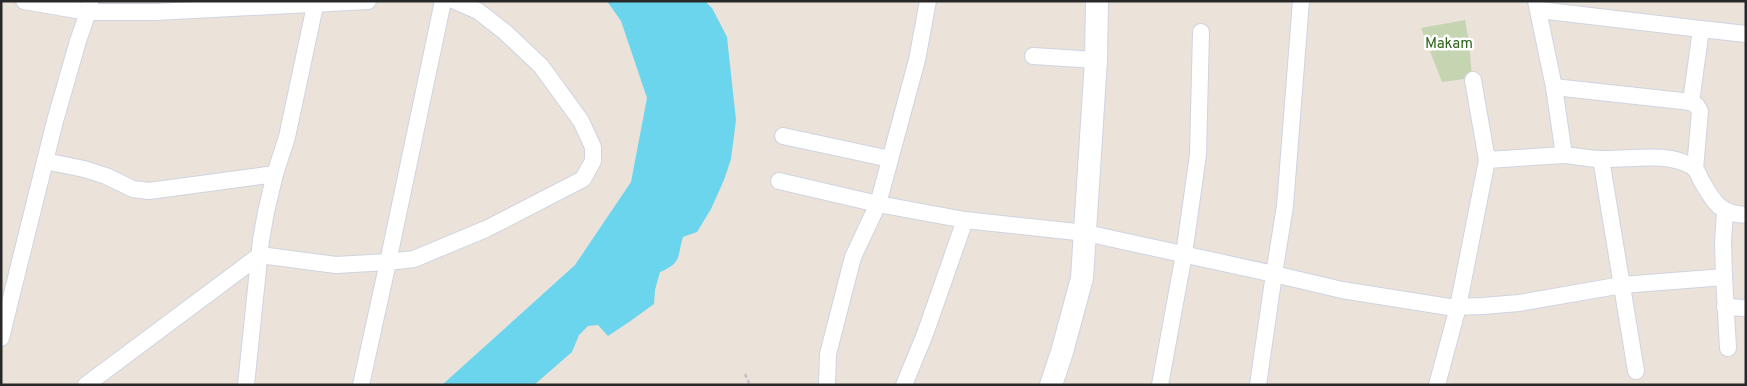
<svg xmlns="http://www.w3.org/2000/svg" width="1747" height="386" font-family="Overpass,sans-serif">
<rect width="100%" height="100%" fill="#ebe2da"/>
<path fill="#c5d5b1" d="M1465 20 1469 42 1472 78 1442 82 1421 28Z"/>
<path fill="#6bd5ee" d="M607 1H705L712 8 727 37 736 120 731 159 724 180 711 209 697 232 683 237C677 257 682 263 660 272L655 290 654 304 629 322 608 336 598 325 588 326 579 335 572 352 534 385H442L575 265 631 182 647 98 621 21Z"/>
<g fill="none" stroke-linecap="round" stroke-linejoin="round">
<defs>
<g id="street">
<path d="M24 1 88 12 90 2"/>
<path d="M1539 10 1701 29 1691 102"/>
<path d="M1701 29 1746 34"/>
<path d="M1033 56 1096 60"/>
<path d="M1473 80 1487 160 1564 155 1554 87 1536 1"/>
<path d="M1554 87 1691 102 1697 106 1700 111 1695 169"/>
<path d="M783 136 890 159"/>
<path d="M1564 155C1576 156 1589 159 1602 159 1630 160 1667 151 1693 167 1697 170 1699 175 1701 180 1713 201 1719 214 1746 215"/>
<path d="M1601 159 1636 371"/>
<path d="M45 161 84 169 106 176 133 189 149 191 275 174"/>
<path d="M779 181 878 204 965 220 1086 233 1274 274 1285 206 1301 1"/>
<path d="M1724 277 1728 348"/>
<path d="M1725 307 1746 308"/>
<path d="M1 338 55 121 78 41 88 12H156L368 1"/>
<path d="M86 385 260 255 336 265 388 262 443 1"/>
<path d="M246 385 261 240 266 212 275 174 287 137 316 1"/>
<path d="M361 385 388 262 414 259 486 229 583 179 593 161V147L581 121 541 66 505 32 478 11 455 1"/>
<path d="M827 385 828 354 853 257 878 204 917 60 928 1"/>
<path d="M904 385 925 334 965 220"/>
<path d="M1160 385 1184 254 1198 155 1201 32"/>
<path d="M1258 385 1274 274 1342 290 1449 307 1483 306 1519 303 1622 285 1724 277 1723 241 1725 212"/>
<path d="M1437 385 1458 307 1487 160"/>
</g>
<path id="secondary" d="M1051 385 1062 352 1082 278 1096 60 1097 1"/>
</defs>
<use href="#street" stroke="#cfd4e2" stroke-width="18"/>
<use href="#secondary" stroke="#cfd4e2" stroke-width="24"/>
<path stroke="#c3c3c3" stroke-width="2.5" stroke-dasharray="4 2.5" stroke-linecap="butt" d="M745 374 750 385"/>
<use href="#street" stroke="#fff" stroke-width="16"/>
<use href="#secondary" stroke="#fff" stroke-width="22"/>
</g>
<g text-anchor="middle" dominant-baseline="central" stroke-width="5" stroke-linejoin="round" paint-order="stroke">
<g font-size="15" fill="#2e6419" stroke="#fff">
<text x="1449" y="44">Makam</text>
</g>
</g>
<rect width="1747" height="386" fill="none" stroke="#282828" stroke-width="5"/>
</svg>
